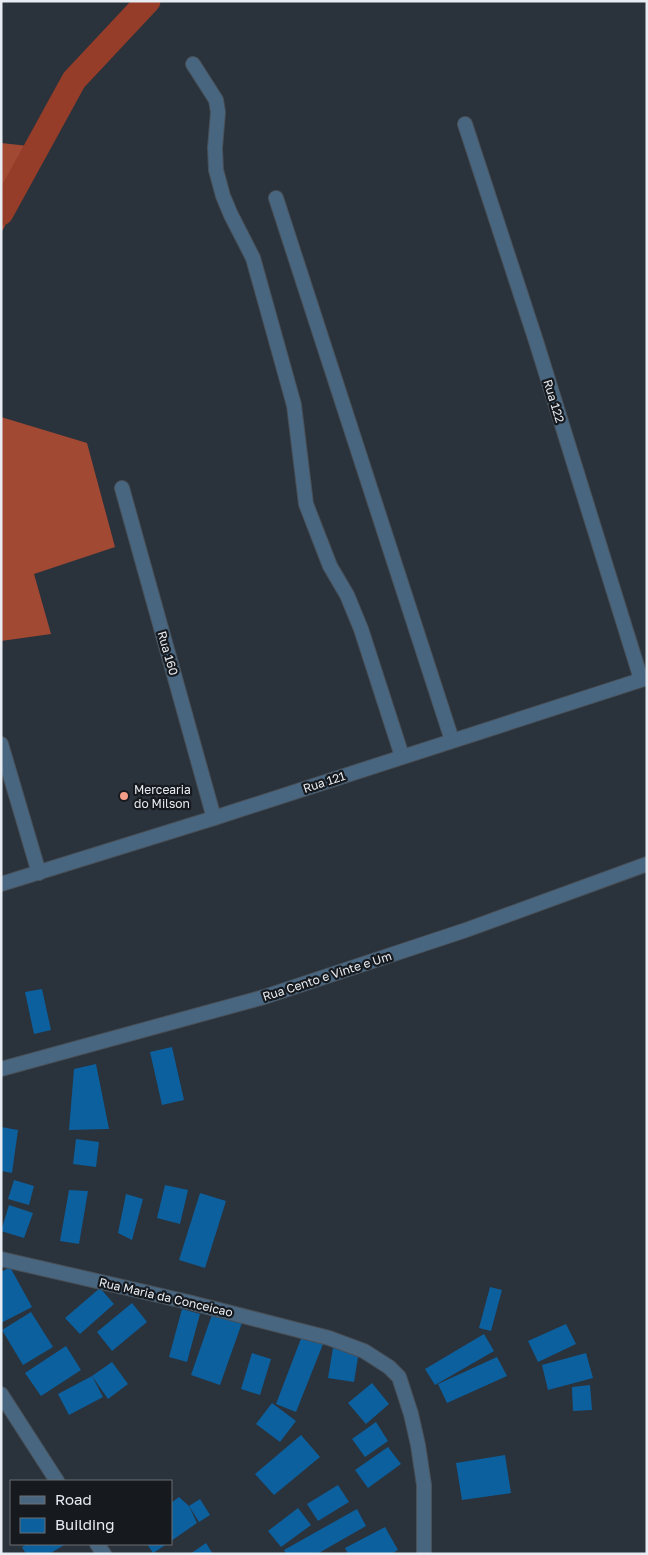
<svg xmlns="http://www.w3.org/2000/svg" width="648" height="1555" font-family="'Golos Text',sans-serif">
<rect width="100%" height="100%" fill="#2a323b"/>
<g fill="#a24934">
<path d="M1 143 47 148 1 233Z"/>
<path d="M1 417 87 443 115 547 34 574 51 634 1 641Z"/>
</g>
<g fill="none" stroke-linecap="round" stroke-linejoin="round">
<path stroke="#953d29" stroke-width="25" d="M1 213 74 80 148 1"/>
</g>
<g fill="#0d609e">
<path d="M42 989 51 1030 34 1034 25 992Z"/>
<path d="M172 1047 184 1100 162 1105 150 1052Z"/>
<path d="M96 1064 109 1129 69 1130 74 1069Z"/>
<path d="M1 1127 18 1130 12 1173 1 1171Z"/>
<path d="M76 1139 99 1142 96 1167 73 1164Z"/>
<path d="M14 1180 34 1186 29 1205 8 1199Z"/>
<path d="M165 1185 188 1190 180 1224 157 1218Z"/>
<path d="M69 1190 88 1191 79 1244 60 1241Z"/>
<path d="M200 1193 226 1201 205 1268 179 1260Z"/>
<path d="M126 1194 143 1199 132 1240 118 1233Z"/>
<path d="M9 1205 33 1213 24 1238 1 1231Z"/>
<path d="M10 1267 32 1307 1 1323V1272Z"/>
<path d="M490 1287 502 1290 491 1331 479 1328Z"/>
<path d="M100 1288 114 1304 80 1334 65 1318Z"/>
<path d="M132 1303 147 1322 112 1351 97 1332Z"/>
<path d="M182 1309 200 1314 187 1362 169 1357Z"/>
<path d="M214 1309 243 1320 220 1385 191 1375Z"/>
<path d="M31 1312 53 1347 23 1365 2 1330Z"/>
<path d="M566 1324 576 1344 538 1362 528 1341Z"/>
<path d="M484 1334 494 1351 435 1385 425 1369Z"/>
<path d="M302 1336 323 1344 296 1412 276 1404Z"/>
<path d="M66 1346 81 1370 41 1396 25 1373Z"/>
<path d="M333 1348 359 1351 354 1382 328 1378Z"/>
<path d="M252 1353 271 1359 260 1395 241 1389Z"/>
<path d="M586 1353 593 1378 548 1390 542 1365Z"/>
<path d="M497 1357 507 1376 447 1403 438 1384Z"/>
<path d="M112 1362 128 1384 108 1399 92 1376Z"/>
<path d="M92 1376 103 1397 69 1415 58 1394Z"/>
<path d="M372 1383 389 1404 366 1424 348 1403Z"/>
<path d="M590 1385 592 1410 573 1411 572 1387Z"/>
<path d="M272 1403 296 1421 280 1442 256 1424Z"/>
<path d="M376 1422 388 1441 365 1457 352 1439Z"/>
<path d="M301 1435 320 1457 274 1495 255 1474Z"/>
<path d="M388 1447 401 1464 368 1488 355 1470Z"/>
<path d="M505 1455 511 1493 462 1500 456 1463Z"/>
<path d="M338 1485 349 1502 318 1521 307 1504Z"/>
<path d="M179 1497 189 1506 197 1523 171 1541V1503Z"/>
<path d="M200 1499 210 1515 199 1522 189 1506Z"/>
<path d="M298 1508 311 1525 281 1547 268 1531Z"/>
<path d="M357 1509 366 1526 317 1554H286L284 1550Z"/>
<path d="M385 1527 398 1550 391 1554H348L345 1548Z"/>
<path d="M206 1543 213 1554H190Z"/>
<path d="M27 1544H66L49 1554H26L22 1547Z"/>
<path d="M147 1544H167L153 1553Z"/>
</g>
<g fill="none" stroke-linecap="round" stroke-linejoin="round">
<defs>
<g id="minor">
<path d="M193 64 216 100 218 112 215 148 216 170 223 196 231 215 253 258 294 405 306 504 330 566 347 595 361 629 402 756"/>
<path d="M465 124 536 341 641 679"/>
<path d="M276 198 452 740"/>
<path d="M122 488 214 818"/>
<path d="M1 744 39 873"/>
<path d="M1 884 214 818 647 678"/>
<path d="M1 1069 264 997 466 930 647 864"/>
<path d="M1 1259 188 1302 329 1338 364 1351 389 1367 399 1377 411 1414 418 1445 424 1485V1554"/>
<path d="M1 1394 57 1481"/>
<path d="M97 1544 104 1554"/>
</g>
</defs>
<use href="#minor" stroke="#485058" stroke-width="16"/>
<use href="#minor" stroke="#496681" stroke-width="14"/>
</g>
<circle fill="#f49e89" stroke="#161a1e" stroke-width="2" cx="124" cy="796" r="5"/>
<g text-anchor="middle" dominant-baseline="central" stroke-width="4.5" stroke-linejoin="round" paint-order="stroke">
<g font-size="12" fill="#e7edf3" stroke="#161a1e">
<text transform="translate(554 401) rotate(73)">Rua 122</text>
<text transform="translate(168 653) rotate(74)">Rua 160</text>
<text transform="translate(324 782) rotate(-18)">Rua 121</text>
<text transform="translate(327 976) rotate(-18)">Rua Cento e Vinte e Um</text>
<text transform="translate(166 1297) rotate(13)">Rua Maria da Conceicao</text>
</g>
<g font-size="12" fill="#e7edf3" stroke="#161a1e" text-anchor="start">
<text x="134" y="789">Mercearia<tspan x="134" dy="14">do Milson</tspan></text>
</g>
</g>
<rect width="648" height="1555" fill="none" stroke="#e7edf3" stroke-width="5"/>
<rect x="10" y="1480" width="162" height="65" fill="#161a1e" stroke="#6a6e73"/>
<rect x="20" y="1496" width="25" height="8" fill="#496681" stroke="#6a6e73"/>
<text x="55" y="1505" font-size="15" fill="#e7edf3">Road</text>
<rect x="20" y="1518" width="25" height="15" fill="#0d609e" stroke="#6a6e73"/>
<text x="55" y="1530" font-size="15" fill="#e7edf3">Building</text>
</svg>
